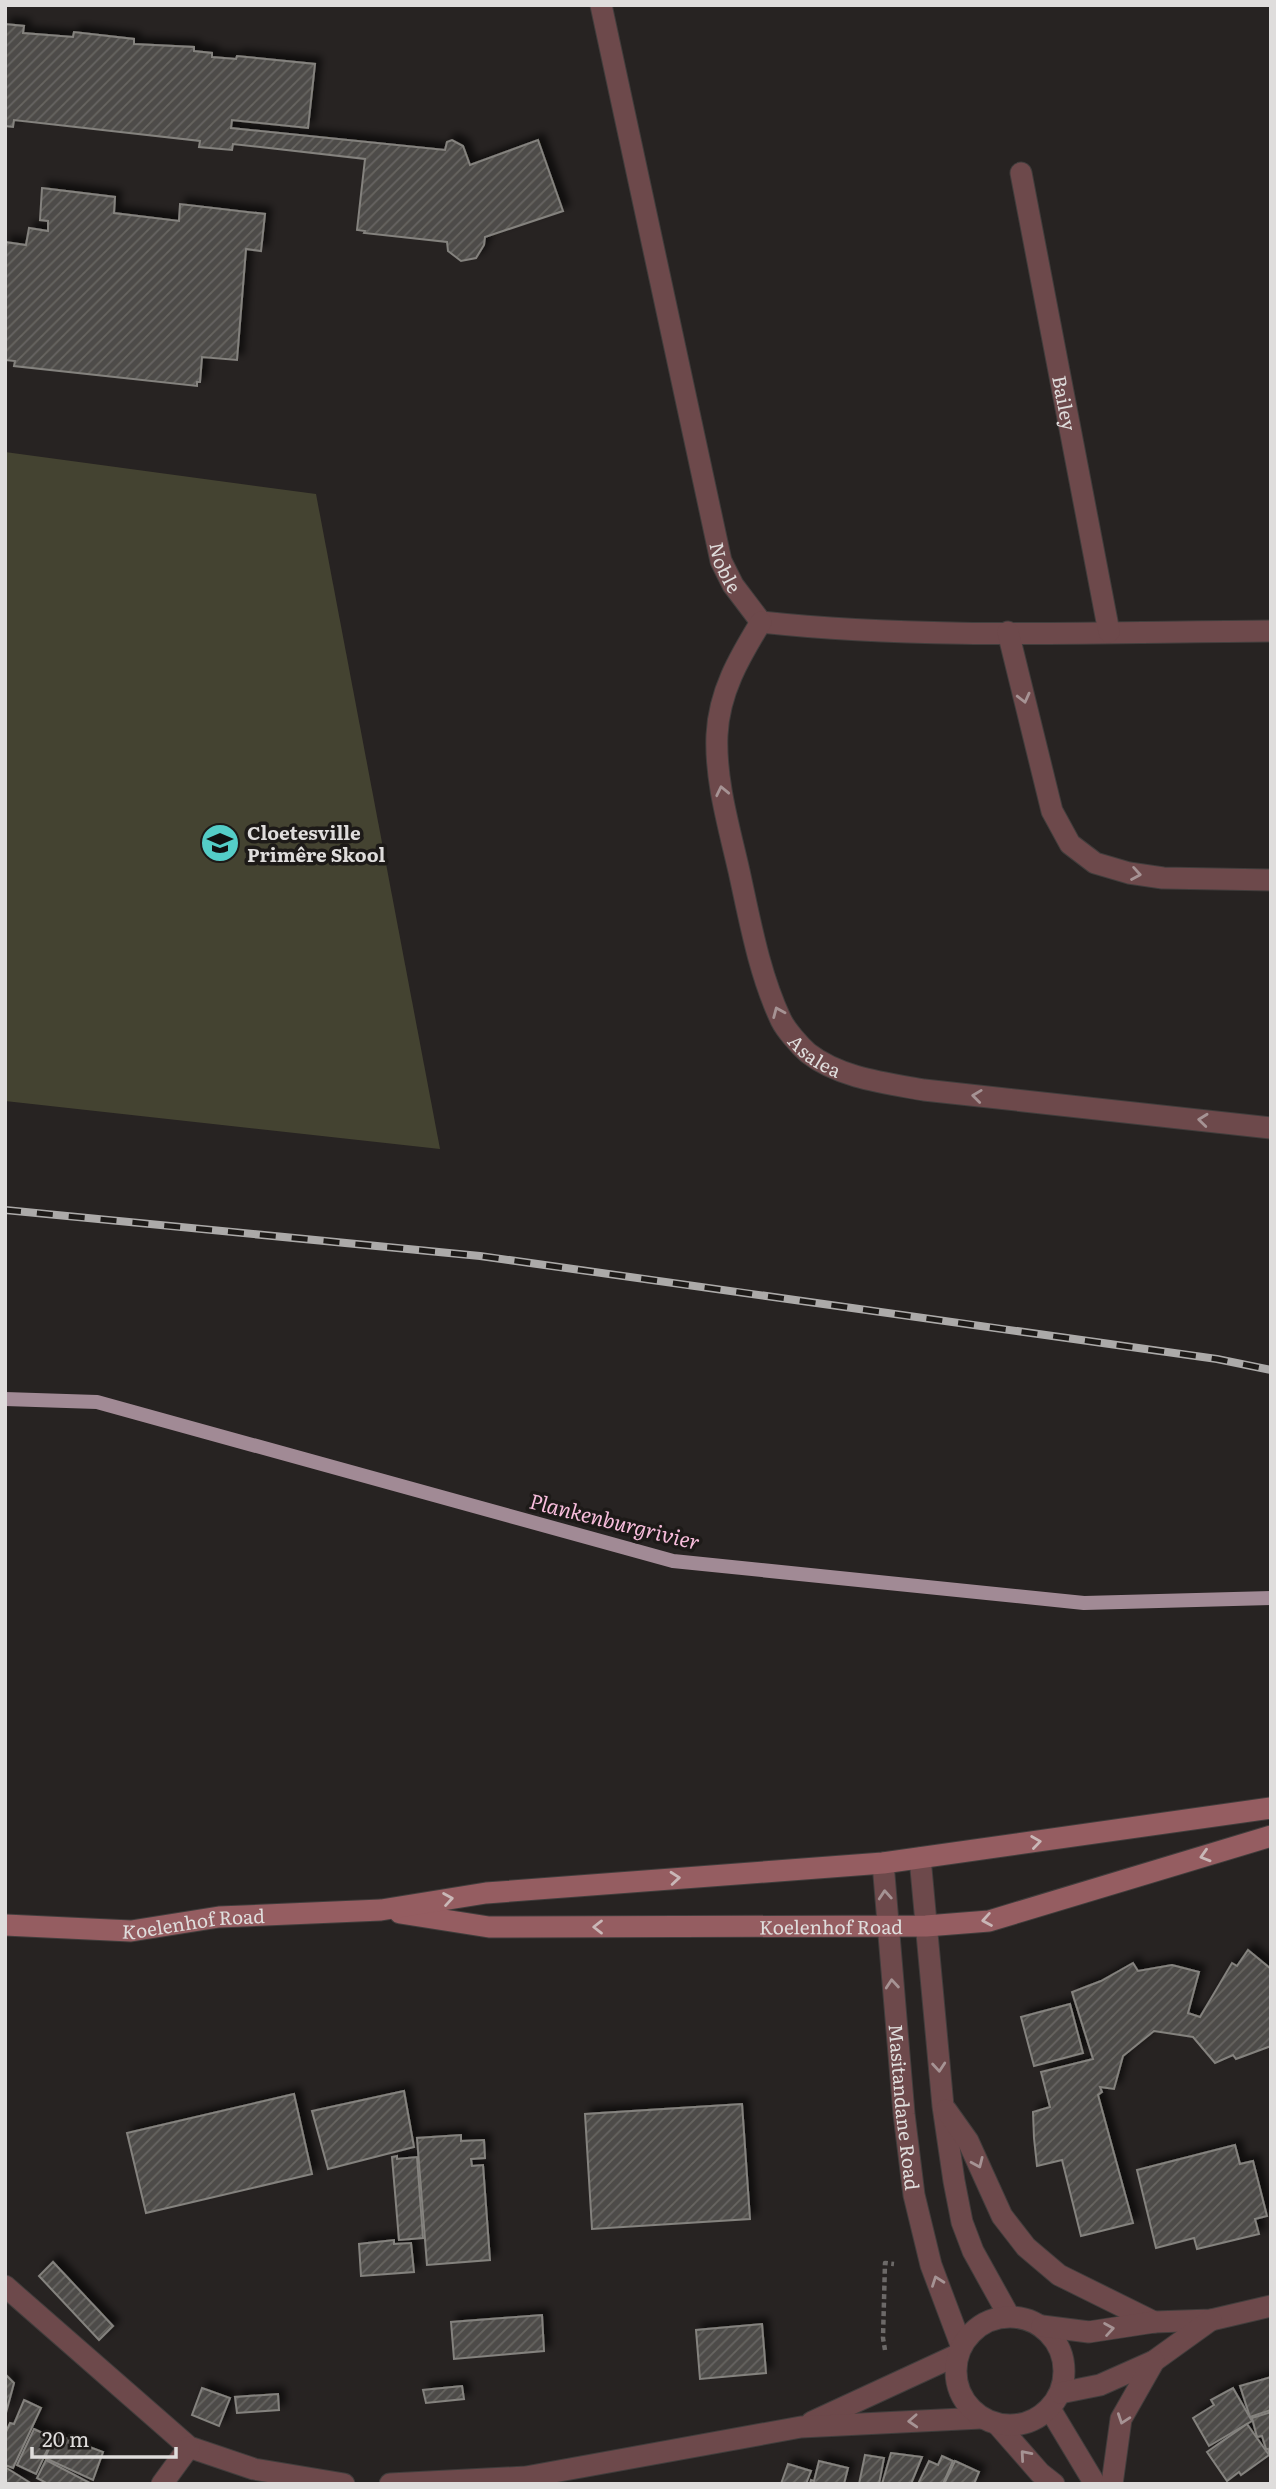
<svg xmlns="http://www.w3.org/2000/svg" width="1276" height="2489" font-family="Literata,serif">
<defs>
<pattern id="building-hatch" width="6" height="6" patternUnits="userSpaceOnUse" patternTransform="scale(1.75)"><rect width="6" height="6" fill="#4e4c48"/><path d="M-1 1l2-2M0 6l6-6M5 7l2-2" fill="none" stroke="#676562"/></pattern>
<filter id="shadow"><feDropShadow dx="6" dy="-6" stdDeviation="3.5" flood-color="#0009"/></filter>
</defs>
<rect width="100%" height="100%" fill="#272322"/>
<path fill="#444331" d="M5 452 316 494 440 1149 5 1101Z"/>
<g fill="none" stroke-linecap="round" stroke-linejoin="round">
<path stroke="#a18a95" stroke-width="14" d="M5 1399 97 1402 673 1561 1084 1603 1271 1598"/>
</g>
<g fill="url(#building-hatch)" stroke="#84827e" stroke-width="2" filter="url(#shadow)">
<path d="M5 24 24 26 23 33 73 37 74 32 134 39V44L194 47V51L212 53V57L236 59 237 56 315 64 308 128 232 120 231 128 445 150 447 142 452 140 463 146 470 165 538 140 563 211 485 237 484 245 476 258 461 261 448 251 447 242 364 233 365 231 357 230 365 159 233 144 232 150 199 147 200 141 14 120 13 127 5 126Z"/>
<path d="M42 188 115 197 114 213 179 221 180 204 265 214 261 251 246 249 237 360 202 357 200 382H197V386L14 366 15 361 6 360 5 242 26 245 29 228 48 231V221L40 220Z"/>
<path d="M1248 1950 1271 1969V2046L1236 2059 1233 2055 1215 2063 1193 2037 1154 2031 1123 2056 1114 2089 1100 2087 1102 2092 1098 2095 1133 2223 1081 2236 1062 2160 1037 2166 1034 2138 1033 2112 1050 2107 1041 2072 1093 2059 1072 1992 1101 1981 1133 1963 1138 1971 1172 1965 1199 1972 1188 2013 1200 2017 1232 1963 1237 1966Z"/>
<path d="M1070 2004 1083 2053 1034 2066 1021 2017Z"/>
<path d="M404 2091 414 2147 328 2169 312 2111Z"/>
<path d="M294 2094 312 2174 146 2213 127 2133Z"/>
<path d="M742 2104 750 2219 592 2229 585 2114Z"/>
<path d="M461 2135V2141L484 2140 485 2158 471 2159 472 2166 483 2165 490 2260 427 2265 417 2138Z"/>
<path d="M1235 2145 1240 2164 1253 2161 1267 2216 1255 2219 1259 2234 1197 2249 1194 2238 1156 2248 1137 2170Z"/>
<path d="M397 2156V2159L417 2157 423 2238 399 2240 392 2157Z"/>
<path d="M394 2240V2244L411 2243 414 2272 361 2276 359 2244Z"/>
<path d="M53 2262 113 2326 99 2340 39 2276Z"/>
<path d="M542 2315 544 2351 454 2359 451 2322Z"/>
<path d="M762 2324 766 2373 700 2379 696 2330Z"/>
<path d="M5 2374 14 2383 6 2413H5Z"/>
<path d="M1271 2377V2410L1250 2417 1240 2386Z"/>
<path d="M462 2386 464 2399 426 2403 423 2390Z"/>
<path d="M202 2388 230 2398 219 2426 192 2415Z"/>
<path d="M1233 2388 1252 2421 1209 2446 1193 2418 1214 2405 1211 2400Z"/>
<path d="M278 2394 279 2410 237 2413 235 2397Z"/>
<path d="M24 2400 41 2408 13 2468 5 2465V2434L10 2423 14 2424Z"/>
<path d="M1271 2412V2453H1269L1268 2449H1266L1262 2436 1257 2437 1252 2418Z"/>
<path d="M1247 2424 1269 2455 1241 2475 1239 2472 1227 2481 1207 2452Z"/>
<path d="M34 2429 53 2438 36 2474 17 2465Z"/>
<path d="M55 2434 103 2452 93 2480 45 2458Z"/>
<path d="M891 2453 922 2457 911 2484H882Z"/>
<path d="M865 2455 884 2458 879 2484H859Z"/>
<path d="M942 2456 953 2461 943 2484H918L929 2461 938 2465Z"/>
<path d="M46 2460 90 2483 89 2484H48L37 2478Z"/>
<path d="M819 2461 848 2468 844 2484H810L811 2480 814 2481Z"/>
<path d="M955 2461 979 2472 974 2484H944Z"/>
<path d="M788 2464 811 2471 806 2484H781Z"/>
<path d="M5 2467 32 2484H5Z"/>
</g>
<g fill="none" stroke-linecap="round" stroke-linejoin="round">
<defs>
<g id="minor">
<path id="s1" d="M601 5 721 561 733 585 761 622C928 640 1103 632 1271 631"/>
<path id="s2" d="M1021 173 1109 632"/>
<path id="s3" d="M761 622C739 658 719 692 717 735 715 780 729 827 739 871 750 921 759 973 781 1020 786 1030 799 1045 808 1053 840 1078 885 1083 924 1090L1271 1128"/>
<path d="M1008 632 1052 811 1070 844 1095 863 1129 873 1163 878 1271 880"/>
<path d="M5 2286 189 2447 254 2469 344 2484"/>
<path d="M1050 2409 1095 2484"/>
<path d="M812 2422 957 2355"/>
<path d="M998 2425 1040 2473 1054 2484"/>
<path d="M162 2484 189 2447"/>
<path d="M390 2484 526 2477 801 2427 981 2418"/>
</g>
<g id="tertiary">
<path d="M920 1858 943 2106 954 2181 962 2222 973 2251 1009 2316"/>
<path id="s4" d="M883 1863 904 2114 914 2195 931 2265 961 2345"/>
<path d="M946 2110 968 2141 1002 2216 1026 2247 1059 2275 1154 2322"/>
<circle cx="1010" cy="2371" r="54"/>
<path d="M1042 2326 1089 2332 1154 2322 1211 2320 1271 2306"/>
<path d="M1060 2393 1100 2385 1154 2361 1211 2320"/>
<path d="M1112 2484 1121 2419 1154 2361"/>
</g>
<g id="secondary">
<path id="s5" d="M400 1913 489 1927 926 1926 989 1921 1271 1836"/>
<path id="s6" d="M5 1925 131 1931 219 1917 381 1910 486 1893 883 1863 1271 1808"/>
</g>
</defs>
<use href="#minor" stroke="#413d3c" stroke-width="23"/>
<use href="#tertiary" stroke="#413d3c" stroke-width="23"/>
<use href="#secondary" stroke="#413d3c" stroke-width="23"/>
<path stroke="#6c6968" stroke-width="4.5" stroke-dasharray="5 3.5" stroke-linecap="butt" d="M885 2350 883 2338 885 2263 894 2264"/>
<use href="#minor" stroke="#6d494b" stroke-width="21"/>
<use href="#tertiary" stroke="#6d494b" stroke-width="21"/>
<use href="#secondary" stroke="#955d61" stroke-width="21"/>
<defs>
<path id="rail" d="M5 1210 480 1256 1217 1359 1271 1370"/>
</defs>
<use href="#rail" stroke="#acaaa9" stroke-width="8"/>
<use href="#rail" stroke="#1d1a18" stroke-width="5" stroke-dasharray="16" stroke-linecap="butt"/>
</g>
<defs><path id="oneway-chevron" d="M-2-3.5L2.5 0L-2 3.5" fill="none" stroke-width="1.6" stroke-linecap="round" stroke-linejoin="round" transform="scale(1.75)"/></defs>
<g stroke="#a69394">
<use href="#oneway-chevron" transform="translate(1024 698) rotate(76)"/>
<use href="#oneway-chevron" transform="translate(722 791) rotate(-102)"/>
<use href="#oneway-chevron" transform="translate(1136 874) rotate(10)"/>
<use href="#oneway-chevron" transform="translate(778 1012) rotate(-113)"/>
<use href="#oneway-chevron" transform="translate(977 1096) rotate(-173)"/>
<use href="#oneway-chevron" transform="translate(1203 1120) rotate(-174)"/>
<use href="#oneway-chevron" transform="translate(885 1895) rotate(-94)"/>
<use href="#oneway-chevron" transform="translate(892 1984) rotate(-95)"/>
<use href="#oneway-chevron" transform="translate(939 2067) rotate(85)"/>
<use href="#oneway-chevron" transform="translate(978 2163) rotate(66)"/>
<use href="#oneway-chevron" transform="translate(937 2281) rotate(-110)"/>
<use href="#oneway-chevron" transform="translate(1109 2329) rotate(-9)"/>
<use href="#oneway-chevron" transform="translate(1123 2419) rotate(109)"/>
<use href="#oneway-chevron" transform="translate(913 2421) rotate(177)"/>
<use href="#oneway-chevron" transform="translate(1025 2455) rotate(-131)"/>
</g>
<g stroke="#c9b7b7">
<use href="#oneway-chevron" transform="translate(1036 1842) rotate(-8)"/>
<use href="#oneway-chevron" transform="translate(1205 1856) rotate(163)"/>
<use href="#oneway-chevron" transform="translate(675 1878) rotate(-5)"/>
<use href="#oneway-chevron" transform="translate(448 1899) rotate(-9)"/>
<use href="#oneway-chevron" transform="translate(987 1920) rotate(170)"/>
<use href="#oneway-chevron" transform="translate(598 1927) rotate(180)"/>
</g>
<defs>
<symbol id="school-disc" viewBox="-11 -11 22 22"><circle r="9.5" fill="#54cdc7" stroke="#1d1a18"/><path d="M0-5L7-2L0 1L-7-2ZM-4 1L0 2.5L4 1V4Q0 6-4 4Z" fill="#111"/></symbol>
</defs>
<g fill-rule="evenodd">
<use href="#school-disc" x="198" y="821" width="44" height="44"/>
</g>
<g text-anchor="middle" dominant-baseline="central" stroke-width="7" stroke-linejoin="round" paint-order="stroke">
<g font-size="19" fill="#dfdddc" stroke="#1d1a18">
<text stroke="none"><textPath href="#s2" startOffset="234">Bailey</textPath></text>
<text stroke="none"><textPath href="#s1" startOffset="576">Noble</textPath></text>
<text stroke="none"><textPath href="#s3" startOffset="466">Asalea</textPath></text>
<text stroke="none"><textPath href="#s6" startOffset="189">Koelenhof Road</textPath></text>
<text stroke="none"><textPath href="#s5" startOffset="432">Koelenhof Road</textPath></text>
<text stroke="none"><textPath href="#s4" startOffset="245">Masitandane Road</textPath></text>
</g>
<g font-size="19" font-weight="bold" fill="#dfdddc" stroke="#1d1a18" text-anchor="start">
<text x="247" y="832">Cloetesville<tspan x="247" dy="22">Primêre Skool</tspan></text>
</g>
<g font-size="21" font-style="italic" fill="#f8bddc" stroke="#1d1a18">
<text transform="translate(615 1520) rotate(14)">Plankenburgrivier</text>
</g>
</g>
<rect width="1276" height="2489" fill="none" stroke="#dfdddc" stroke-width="14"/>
<path d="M32 2447v10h144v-10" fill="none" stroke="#dfdddc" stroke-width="3.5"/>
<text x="42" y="2447" font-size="21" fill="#dfdddc" stroke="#1d1a18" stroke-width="5" paint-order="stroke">20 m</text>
</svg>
